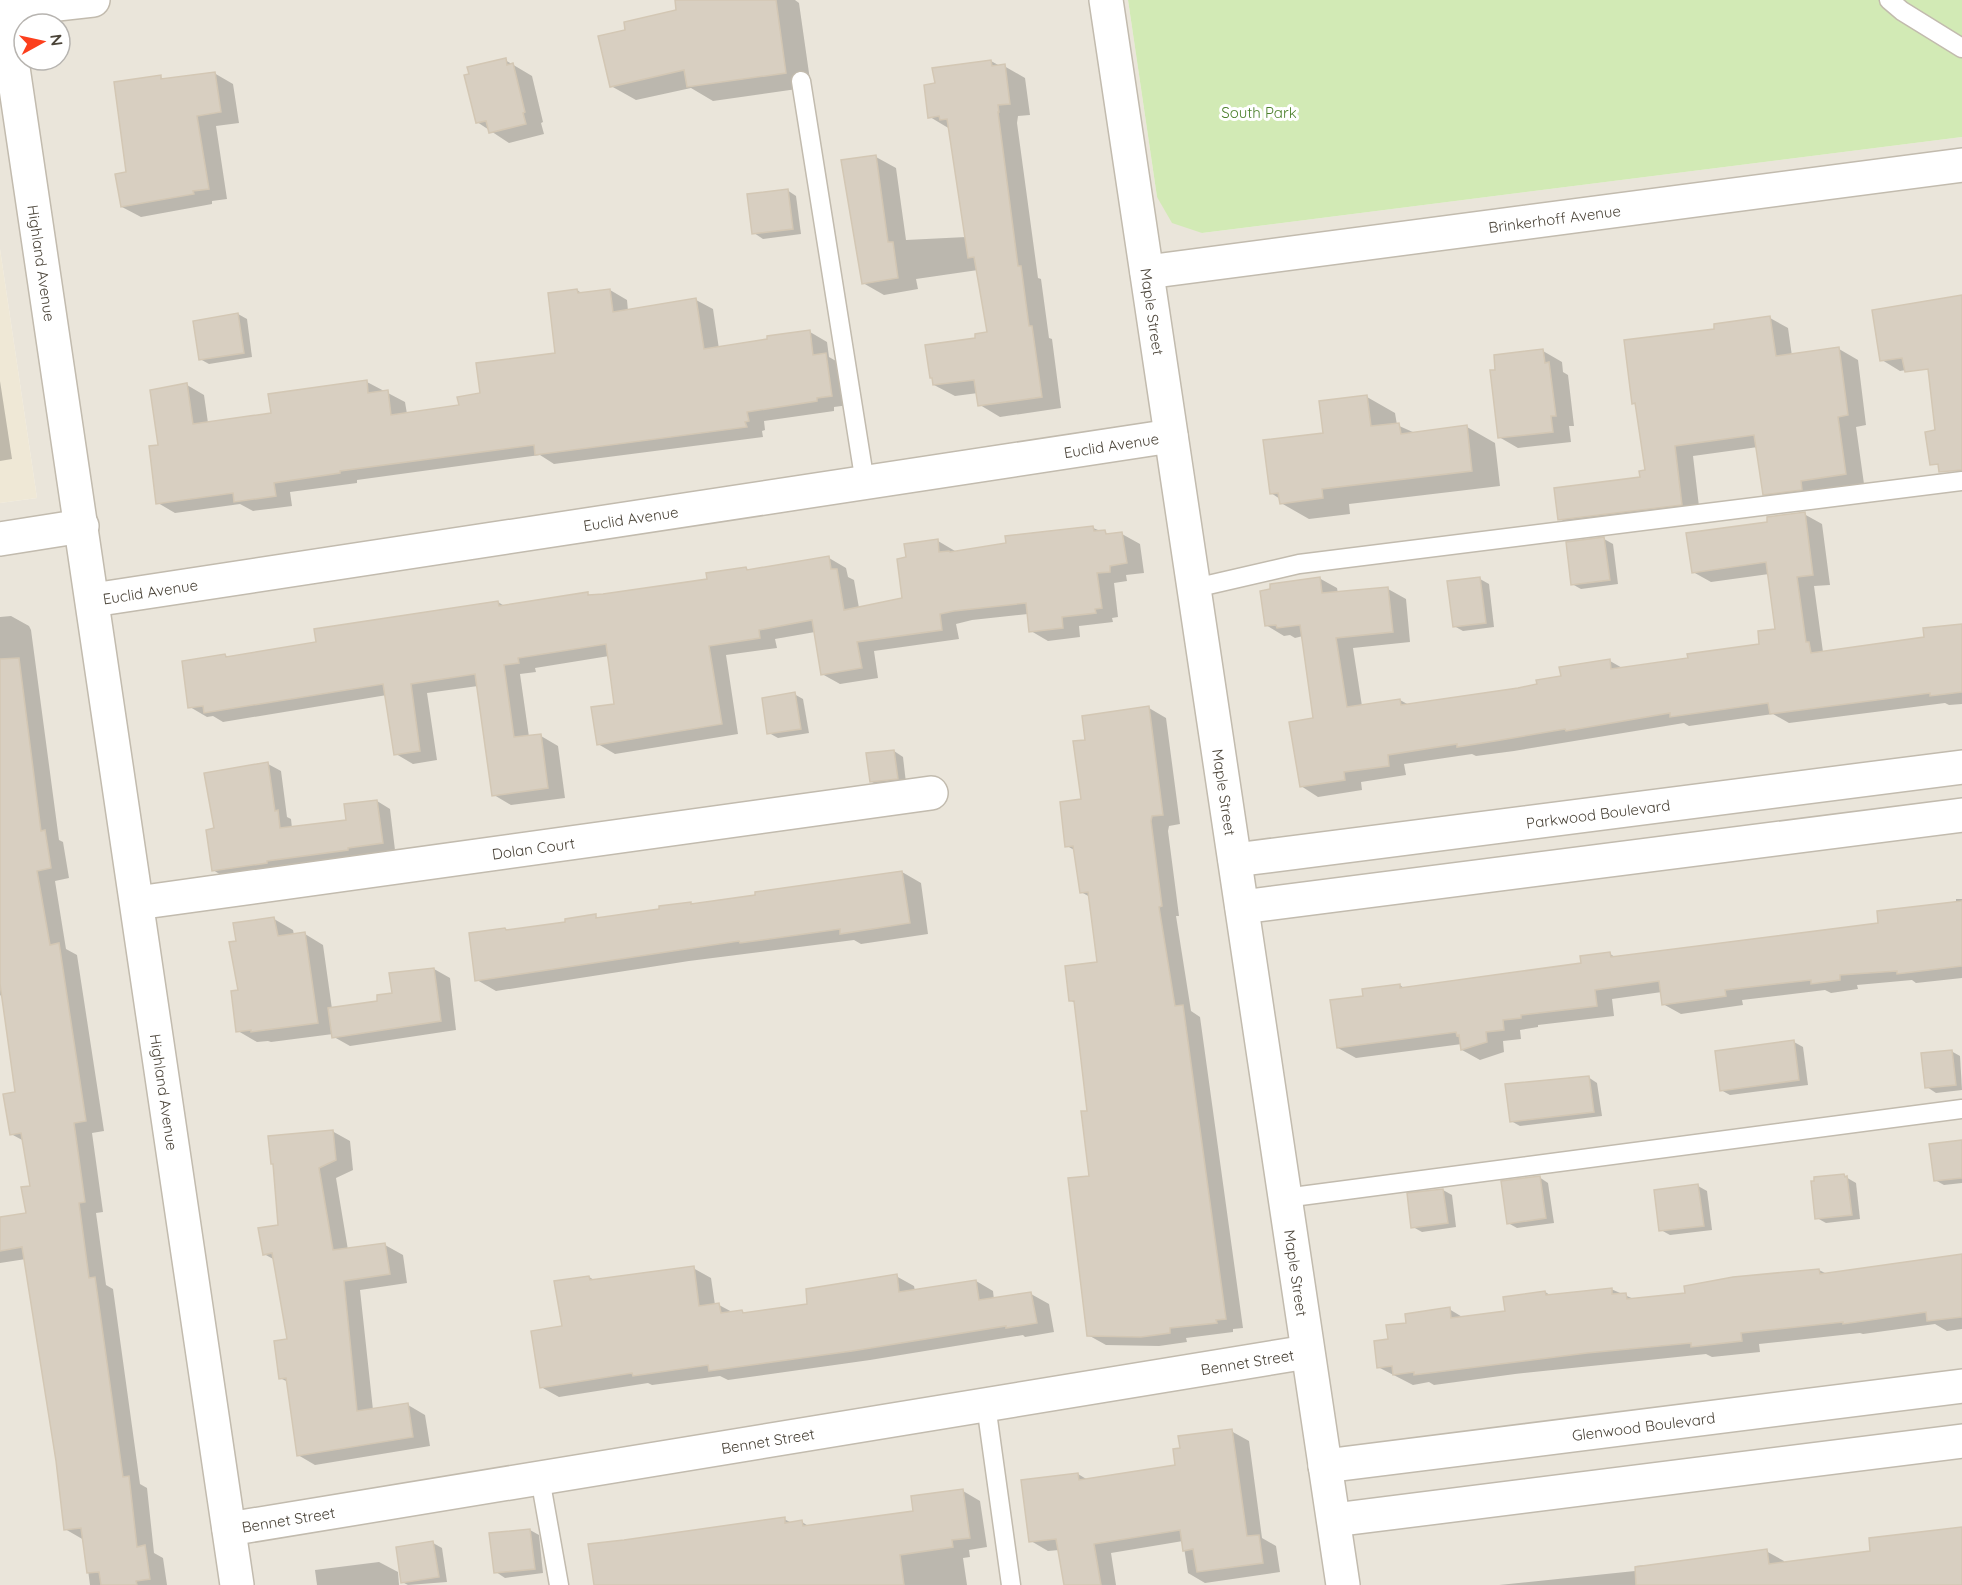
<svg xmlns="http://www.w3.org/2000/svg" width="1962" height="1585" font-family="Quicksand,sans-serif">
<rect width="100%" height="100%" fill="#f6f3ec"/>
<path fill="#eae5da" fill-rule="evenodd" d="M0 0H1128L1157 197 1202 233 1962 137V1585H0V503L37 498 0 249ZM24 24H60V60H24Z"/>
<path fill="#efe8d6" d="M0 249 37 498 0 503Z"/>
<path fill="#d2eab5" d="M1128 0H1962V137L1202 233 1172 223 1157 197Z"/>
<g fill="#0003">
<path d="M689 0H795L799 3 811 87 713 101 691 88 636 100 611 86 627 31 678 11Z"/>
<path d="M505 60 532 76 543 122 541 123 544 134 509 143 477 122 471 75Z"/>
<path d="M991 61 1000 66H1004L1025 78 1030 115 1018 116 1017 123 1038 278 1041 279 1049 338 1052 339 1061 408 1000 417 980 405 978 393 955 396 934 385 977 339 988 334 978 270 916 279 918 289 884 295 863 283 876 157 896 168 906 240 966 237 950 129 930 117 936 85Z"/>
<path d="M214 73 233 84 239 123 216 126 227 199 212 201V204L141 217 122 207 128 173 160 77 166 80Z"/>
<path d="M787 190 796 196 801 234 763 239 754 233Z"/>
<path d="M577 290 583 294 610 290 627 300 628 311 696 300 713 309 719 349 810 332 827 342 829 357 843 365 849 405 834 407V411L764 421 765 430 762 431 763 437 554 464 540 455 357 480V483L290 492 292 506 253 511 240 504 175 513 158 503 160 446 187 385 204 395 208 423 272 414 367 382 405 402 407 414 460 406 557 354Z"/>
<path d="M1962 296V356L1944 364 1900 371 1882 360Z"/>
<path d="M238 314 247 319 252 357 209 364 200 359Z"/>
<path d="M1770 318 1788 328 1792 356 1839 349 1858 360 1866 425 1856 427 1864 484 1819 491 1783 504 1765 494 1758 447 1693 456 1700 515 1578 530 1560 519 1642 478 1646 471 1637 405 1634 403 1716 330Z"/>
<path d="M1543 351 1562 362 1563 372 1568 375 1574 426H1569L1571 442 1518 448 1499 437Z"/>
<path d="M0 381 12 459 0 461Z"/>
<path d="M1367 397 1395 413 1397 425 1415 433 1467 427 1495 443 1500 486 1349 504 1350 514 1309 519 1281 503 1280 499 1271 493 1325 435Z"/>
<path d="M1804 514 1822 524 1830 585 1814 586 1823 652 1925 638 1962 625V704L1949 705 1945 703 1789 723 1773 714 1689 726 1684 723 1514 751 1476 756 1472 754 1404 764 1406 775 1361 782 1362 790 1318 797 1301 786 1315 719 1303 636 1295 638 1290 635 1284 636 1266 625 1319 578 1337 588 1338 594 1388 589 1406 599 1410 642 1353 648 1362 706 1400 700 1409 705 1519 690 1610 661 1624 669 1690 659 1761 645 1776 630 1769 574 1711 582 1693 572 1769 523Z"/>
<path d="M1093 528 1111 535 1122 534 1140 544 1144 573 1126 575 1127 581 1114 583 1118 617 1112 618 1113 622 1079 626 1080 637 1048 641 1031 631 1028 614 972 620 956 624 959 639 874 651 878 678 840 684 822 674 815 632 775 639 777 648 726 655 738 734 615 754 598 744 616 706 609 656 535 668 536 672 520 674 529 737 541 736 558 746 565 798 511 805 494 795 478 686 427 693 437 760 413 764 396 754 387 695 223 722 213 716 207 717 190 707 225 656 229 658 318 644 498 602 506 607 588 594 592 596 709 581 746 569 750 571 829 558 846 568 848 577 854 580 859 608 904 599 908 559 938 541 955 551V553Z"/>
<path d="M1604 539 1613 544 1618 584 1581 589 1572 584Z"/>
<path d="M1480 579 1489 584 1494 627 1463 631 1454 626Z"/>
<path d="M11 616 29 626 31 630 59 840 63 842 69 878 55 881 66 949 77 955 104 1131 92 1133 103 1212 96 1213 106 1285 113 1289 140 1484 147 1488 154 1553 163 1558 167 1585H90L84 1540 65 1529 57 1461 26 1259 0 1263V1219L27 1215 32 1187 24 1141 11 1134 17 1093 3 997 0 995V617Z"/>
<path d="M794 694 803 699 809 733 778 738 769 733Z"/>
<path d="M1149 708 1166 718 1180 824 1169 826 1168 831 1179 916H1176L1191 1011 1200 1017 1243 1328 1233 1329V1332L1186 1338 1187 1342 1159 1346 1106 1345 1088 1335 1091 1177 1088 1112 1075 1003 1070 1000 1099 964 1090 897 1081 892 1076 851 1067 846 1083 801 1087 741Z"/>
<path d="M894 751 903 757 906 783 881 787 872 782Z"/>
<path d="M268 764 281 771 287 817 291 819 292 828 348 822 377 801 390 809 395 850 360 855V857L226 878 213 870 215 830Z"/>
<path d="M902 872 921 883 928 934 861 944 854 940 689 961 496 991 477 980 505 929 509 931 567 923 595 916 600 919 661 910 690 903 694 905Z"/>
<path d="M1956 899H1962V978L1916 983 1912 980 1857 985 1858 989 1831 993 1825 990 1742 1000 1743 1005 1681 1014 1663 1004 1662 992 1612 999 1614 1016 1538 1025V1027L1520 1030 1521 1039 1503 1041 1504 1052 1480 1060 1462 1050V1044L1356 1058 1338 1048 1365 997 1400 985 1405 989 1582 964 1610 954 1617 958 1880 924 1956 903Z"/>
<path d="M274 919 293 930 294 935 305 934 323 945 332 1009 379 1002 434 969 450 978 456 1030 350 1046 334 1037 333 1034 271 1042 268 1041 257 1042 238 1031 240 991 238 942Z"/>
<path d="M1794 1042 1803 1047 1808 1085 1730 1095 1721 1090Z"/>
<path d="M1951 1051 1960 1056 1962 1090 1936 1093 1927 1087Z"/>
<path d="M1588 1077 1597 1083 1602 1116 1520 1126 1511 1121Z"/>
<path d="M332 1131 350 1141 353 1170 336 1178 348 1250 385 1245 403 1255 407 1283 360 1290 373 1410 408 1405 425 1415 430 1446 315 1465 298 1455 288 1382 280 1378 289 1341 275 1260 264 1254Z"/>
<path d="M1962 1142V1183L1944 1185 1935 1180Z"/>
<path d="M1844 1176 1856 1183 1860 1219 1826 1223 1817 1218 1816 1182Z"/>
<path d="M1539 1177 1548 1183 1554 1223 1517 1228 1508 1223Z"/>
<path d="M1698 1186 1707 1191 1712 1230 1670 1235 1661 1230Z"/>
<path d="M1443 1190 1452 1195 1456 1227 1422 1232 1413 1227Z"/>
<path d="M1962 1255V1329L1947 1331 1935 1324 1863 1334 1860 1333 1759 1344 1760 1352 1712 1357 1706 1354 1515 1374 1434 1385 1429 1382 1413 1385 1378 1367 1390 1340 1408 1324 1449 1309 1464 1318 1507 1313 1545 1292 1552 1296 1611 1289 1636 1300 1687 1294 1819 1270 1827 1274Z"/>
<path d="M693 1268 711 1278 715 1305H719L734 1313 742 1312 746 1314 809 1305 896 1276 914 1286 915 1291 976 1281 993 1291 994 1300 1031 1294 1049 1304 1054 1332 1025 1337 1023 1335 870 1360 728 1380 720 1376 652 1385 648 1383 559 1397 541 1387 563 1327 589 1277 596 1281Z"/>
<path d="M1231 1431 1249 1441 1262 1538 1276 1546 1280 1572 1205 1583 1188 1573 1183 1541 1111 1553 1116 1585H1065L1059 1550 1048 1551 1031 1541 1078 1474 1088 1480 1177 1466Z"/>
<path d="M963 1491 980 1501 987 1547 969 1550 970 1557 963 1558 967 1585H595L784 1519 792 1523 802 1522 810 1527 914 1512Z"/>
<path d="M1962 1528V1585H1499L1635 1571V1566L1675 1563 1766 1551 1784 1561V1563L1871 1552Z"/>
<path d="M530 1530 539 1535 543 1573 505 1578 496 1572Z"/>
<path d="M433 1543 442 1548 447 1582 408 1585 402 1582Z"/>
<path d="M379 1562 398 1572 399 1585H317L315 1570Z"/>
</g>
<g fill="#d8cfc1" stroke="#d3c7b4" stroke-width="1.5">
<path d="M675 0H776L786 73 687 87 684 70 610 87 598 36 625 30 624 22 676 10Z"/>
<path d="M506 58 507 65 513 63 525 112 523 113 526 124 489 133 486 121 476 123 464 75 469 74 467 67Z"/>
<path d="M991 60 992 66 1005 64 1010 104 998 105 999 112H998L1018 266H1021L1029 326H1032L1042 397 978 406 974 380 933 385 932 378H930L925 345 975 338V334L987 332 974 257 968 258 947 119 940 120 939 116 928 118 924 85 935 83 932 68Z"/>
<path d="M215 72 221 112 197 116 209 189 193 191 194 194 121 207 115 174 126 172 114 82 161 75V79Z"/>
<path d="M876 155 888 242H893L898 278 862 284 841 160Z"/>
<path d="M788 189 793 229 752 234 747 194Z"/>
<path d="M577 289 578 293 610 289 613 312 696 298 704 349 767 339V336L810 330 813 355 826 353 832 396 817 398V401L747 412 749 421 745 422 747 427 535 455 534 445 340 471V473L274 483 276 496 234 502 233 493 156 504 149 446 158 445 150 390 187 383 193 424 271 413 268 394 367 380 368 393 388 390 391 415 459 405 457 397 480 393 476 363 555 353 548 293Z"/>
<path d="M1962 295V470L1939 472 1938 464 1930 465 1925 432 1935 430 1928 369 1905 372 1902 358 1880 361 1872 310Z"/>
<path d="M238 313 244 353 199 360 193 321Z"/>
<path d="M1770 316 1776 356 1839 347 1848 415 1838 417 1846 474 1801 481 1802 490 1763 495 1754 435 1675 446 1682 505 1558 520 1554 488 1640 477 1639 471 1645 470 1635 403 1632 404 1624 340 1714 329V324Z"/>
<path d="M1543 349 1545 363 1549 362 1556 416H1551L1553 432 1498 438 1490 370H1495L1494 355Z"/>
<path d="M1367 395 1371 426 1399 423 1401 434 1467 425 1472 471 1322 489 1323 498 1280 504 1278 493 1270 494 1263 440 1323 433 1319 401Z"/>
<path d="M1805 512 1813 575 1797 577 1806 642H1809L1811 653 1924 637 1923 628 1962 624V692L1930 696V693L1770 714 1768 703 1670 717V713L1566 731 1565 729 1495 741 1457 747V744L1388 755 1389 766 1344 772 1345 780 1300 787 1289 722 1313 718 1300 625 1277 628 1276 625 1265 626 1260 591 1270 589V584L1320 577 1322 593 1388 587 1393 632 1336 638 1347 707 1400 699 1401 705 1518 688 1537 684 1536 680 1561 676 1559 667 1610 659 1611 669 1688 658 1687 654 1759 644 1758 631 1775 629 1766 562 1692 573 1686 533 1767 522V517Z"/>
<path d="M1093 526 1094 531 1105 530 1106 534 1122 532 1127 563 1110 566V572L1097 573 1102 608 1095 609 1096 613 1062 617 1063 628 1029 632 1026 603 954 611 940 614 942 630 857 642 862 668 821 675 812 620 759 630 760 638 709 646 722 724 597 745 591 707 614 704 606 644 518 658 519 663 504 665 514 737 541 734 548 788 492 796 475 674 411 684 420 751 394 755 383 684 204 713 203 706 188 708 182 661 225 654 226 657 316 642 314 629 498 601 499 606 588 592V595L603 594 707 579 706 573 746 567 747 570 829 556 831 569H837L844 610 902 598 897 559 906 557 904 544 938 539 939 552 949 551 950 552 1006 543 1005 536Z"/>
<path d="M1604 537 1610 580 1571 585 1566 542Z"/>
<path d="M1480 577 1486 623 1453 627 1447 581Z"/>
<path d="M19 658 41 831 45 830 51 868 37 871 50 945 59 943 86 1121 74 1123 85 1202 79 1203 89 1278 95 1277 123 1477 129 1476 137 1547 145 1545 150 1579 136 1581 137 1585H101L99 1572 87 1573 81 1528 64 1530 56 1461 22 1247 0 1251V1217L26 1213 21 1187 30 1186 21 1133 10 1135 3 1094 15 1092 0 984V659Z"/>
<path d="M795 692 801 729 767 734 762 698Z"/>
<path d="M1149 706 1163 815 1152 816 1151 821 1162 906 1159 907 1175 1006 1183 1005 1226 1319 1216 1320 1217 1323 1170 1328V1333L1141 1337 1087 1336 1068 1178 1089 1176 1081 1111H1087L1074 1001H1069L1065 966 1097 962 1088 892 1080 893 1073 846 1065 847 1060 802 1081 799 1073 741 1085 740 1082 716Z"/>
<path d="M894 750 898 779 870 782 866 753Z"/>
<path d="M268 762 275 811 278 810 280 828 346 820 344 804 377 800 383 843 348 848V850L267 861V863L212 871 206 830 214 828 204 773Z"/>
<path d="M902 871 910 923 840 934V929L740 943 739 941 475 981 469 933 505 928 506 930 565 922V919L596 914V918L659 909V906L691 902V904L755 895V892Z"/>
<path d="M1962 901V966L1897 974V971L1840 975V980L1811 984V980L1725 990 1726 996 1662 1005 1659 981 1595 990 1597 1006 1521 1015V1018L1503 1020 1504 1030 1486 1032 1487 1042 1461 1050 1459 1035 1457 1036 1456 1032 1337 1048 1330 1000 1363 996 1362 989 1400 984V988L1581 963 1580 956 1610 952 1611 957 1878 923 1877 911Z"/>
<path d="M274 917 278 936 305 932 318 1023 251 1032V1030L236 1032 231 991 238 990 229 942 236 941 233 923Z"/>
<path d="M434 968 441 1021 332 1038 328 1008 377 1001V995L392 993 389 973Z"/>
<path d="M1794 1040 1799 1080 1720 1091 1715 1051Z"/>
<path d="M1952 1050 1956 1085 1925 1088 1921 1053Z"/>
<path d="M1589 1076 1594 1112 1510 1122 1505 1084Z"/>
<path d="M333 1130 336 1160 319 1168 333 1250 385 1243 390 1274 344 1281 357 1411 408 1403 413 1437 297 1456 286 1378 279 1379 274 1341 287 1339 272 1253 263 1255 258 1228 278 1225 273 1164H271L268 1136Z"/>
<path d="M1962 1140V1178L1934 1181 1929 1144Z"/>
<path d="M1844 1174 1845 1177 1847 1176 1852 1215 1815 1219 1811 1181H1814V1177Z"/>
<path d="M1540 1176 1546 1218 1507 1224 1501 1181Z"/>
<path d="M1698 1184 1704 1226 1659 1231 1654 1190Z"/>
<path d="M1443 1189 1448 1223 1411 1228 1407 1193Z"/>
<path d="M1962 1254V1317L1927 1321 1926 1312 1843 1324V1322L1741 1333 1742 1341 1691 1347V1343L1587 1353 1414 1375V1372L1393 1375 1392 1366 1377 1368 1374 1341 1388 1339 1386 1325 1406 1323 1405 1314 1450 1307 1451 1318 1505 1311 1503 1297 1545 1291 1546 1295 1612 1288V1294L1626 1293 1627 1299 1685 1293 1684 1286 1733 1277 1819 1269 1820 1274Z"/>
<path d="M694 1266 699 1306 719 1303 721 1313 742 1310 743 1313 807 1304 806 1289 897 1274 899 1292 976 1280 979 1300 1031 1292 1037 1323 1006 1328V1326L852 1351 709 1371 708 1365 633 1376 632 1373 540 1388 531 1331 562 1326 554 1281 589 1276 590 1280Z"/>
<path d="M1232 1429 1247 1536 1259 1535 1263 1563 1197 1572 1193 1549 1183 1551 1180 1530 1094 1544 1101 1585H1064L1056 1539 1029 1542 1021 1480 1078 1473 1079 1480 1175 1465 1173 1449 1180 1448 1178 1436Z"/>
<path d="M963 1489 970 1538 952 1540 953 1547 900 1555 904 1585H594L588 1544 624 1540 785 1517V1523L802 1520 803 1526 913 1511 911 1496Z"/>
<path d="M1962 1527V1585H1636L1635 1567 1767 1549 1769 1564 1870 1551 1869 1538Z"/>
<path d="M530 1529 535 1569 494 1573 489 1533Z"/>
<path d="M433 1541 439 1577 401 1583 396 1547Z"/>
</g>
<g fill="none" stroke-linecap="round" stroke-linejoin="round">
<defs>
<g id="service">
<path d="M1889 0 1902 11 1962 48"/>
<path d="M801 81 865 483"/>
<path d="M1195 588 1299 564 1962 481"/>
<path d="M1285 1198 1962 1109"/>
<path d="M986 1405 1011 1585"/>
<path d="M540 1478 559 1585"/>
</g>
<g id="minor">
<path id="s1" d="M3 0 237 1585"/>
<path id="s2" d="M1106 0 1343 1585"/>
<path d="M4 10 93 0"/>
<path id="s3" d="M1147 272 1962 165"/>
<path d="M0 539 82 526"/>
<path id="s4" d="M93 600 1171 436"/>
<path id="s5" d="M1235 860 1962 767"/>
<path id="s6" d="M137 903 931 793"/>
<path d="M1242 907 1962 815"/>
<path id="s7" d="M1325 1466 1962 1386"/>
<path d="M1334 1520 1962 1441"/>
<path id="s8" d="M229 1529 1307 1352"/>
</g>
</defs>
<use href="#service" stroke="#c2bbae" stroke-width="21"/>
<use href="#minor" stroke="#c2bbae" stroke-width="36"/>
<use href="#service" stroke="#fff" stroke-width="18"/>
<use href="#minor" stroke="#fff" stroke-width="33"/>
</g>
<g text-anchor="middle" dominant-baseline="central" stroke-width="6" stroke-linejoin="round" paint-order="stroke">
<g font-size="15" fill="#4a7f2a" stroke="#fff">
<text x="1259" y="112">South Park</text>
</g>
<g font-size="15" fill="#4b4439" stroke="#fff">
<text stroke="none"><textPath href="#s3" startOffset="411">Brinkerhoff Avenue</textPath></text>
<text stroke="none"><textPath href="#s1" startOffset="266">Highland Avenue</textPath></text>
<text stroke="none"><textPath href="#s2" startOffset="315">Maple Street</textPath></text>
<text stroke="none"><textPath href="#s4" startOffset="1030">Euclid Avenue</textPath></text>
<text stroke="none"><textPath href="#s4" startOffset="544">Euclid Avenue</textPath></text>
<text stroke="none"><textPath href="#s4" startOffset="58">Euclid Avenue</textPath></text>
<text stroke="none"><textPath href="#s2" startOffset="801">Maple Street</textPath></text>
<text stroke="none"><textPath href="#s5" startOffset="366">Parkwood Boulevard</textPath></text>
<text stroke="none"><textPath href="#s6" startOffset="400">Dolan Court</textPath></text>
<text stroke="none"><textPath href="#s1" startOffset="1104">Highland Avenue</textPath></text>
<text stroke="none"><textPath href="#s2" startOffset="1287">Maple Street</textPath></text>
<text stroke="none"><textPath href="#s8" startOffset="1032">Bennet Street</textPath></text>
<text stroke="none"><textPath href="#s7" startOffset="321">Glenwood Boulevard</textPath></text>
<text stroke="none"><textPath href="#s8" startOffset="546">Bennet Street</textPath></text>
<text stroke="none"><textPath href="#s8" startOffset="60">Bennet Street</textPath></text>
</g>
</g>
<g transform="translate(42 42) rotate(82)"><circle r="28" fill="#ffffff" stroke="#b7b4b0" stroke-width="1.5"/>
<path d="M0-4.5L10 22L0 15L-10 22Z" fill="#fc3f1d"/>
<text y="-9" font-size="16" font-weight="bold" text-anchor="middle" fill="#4b4439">N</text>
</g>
</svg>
